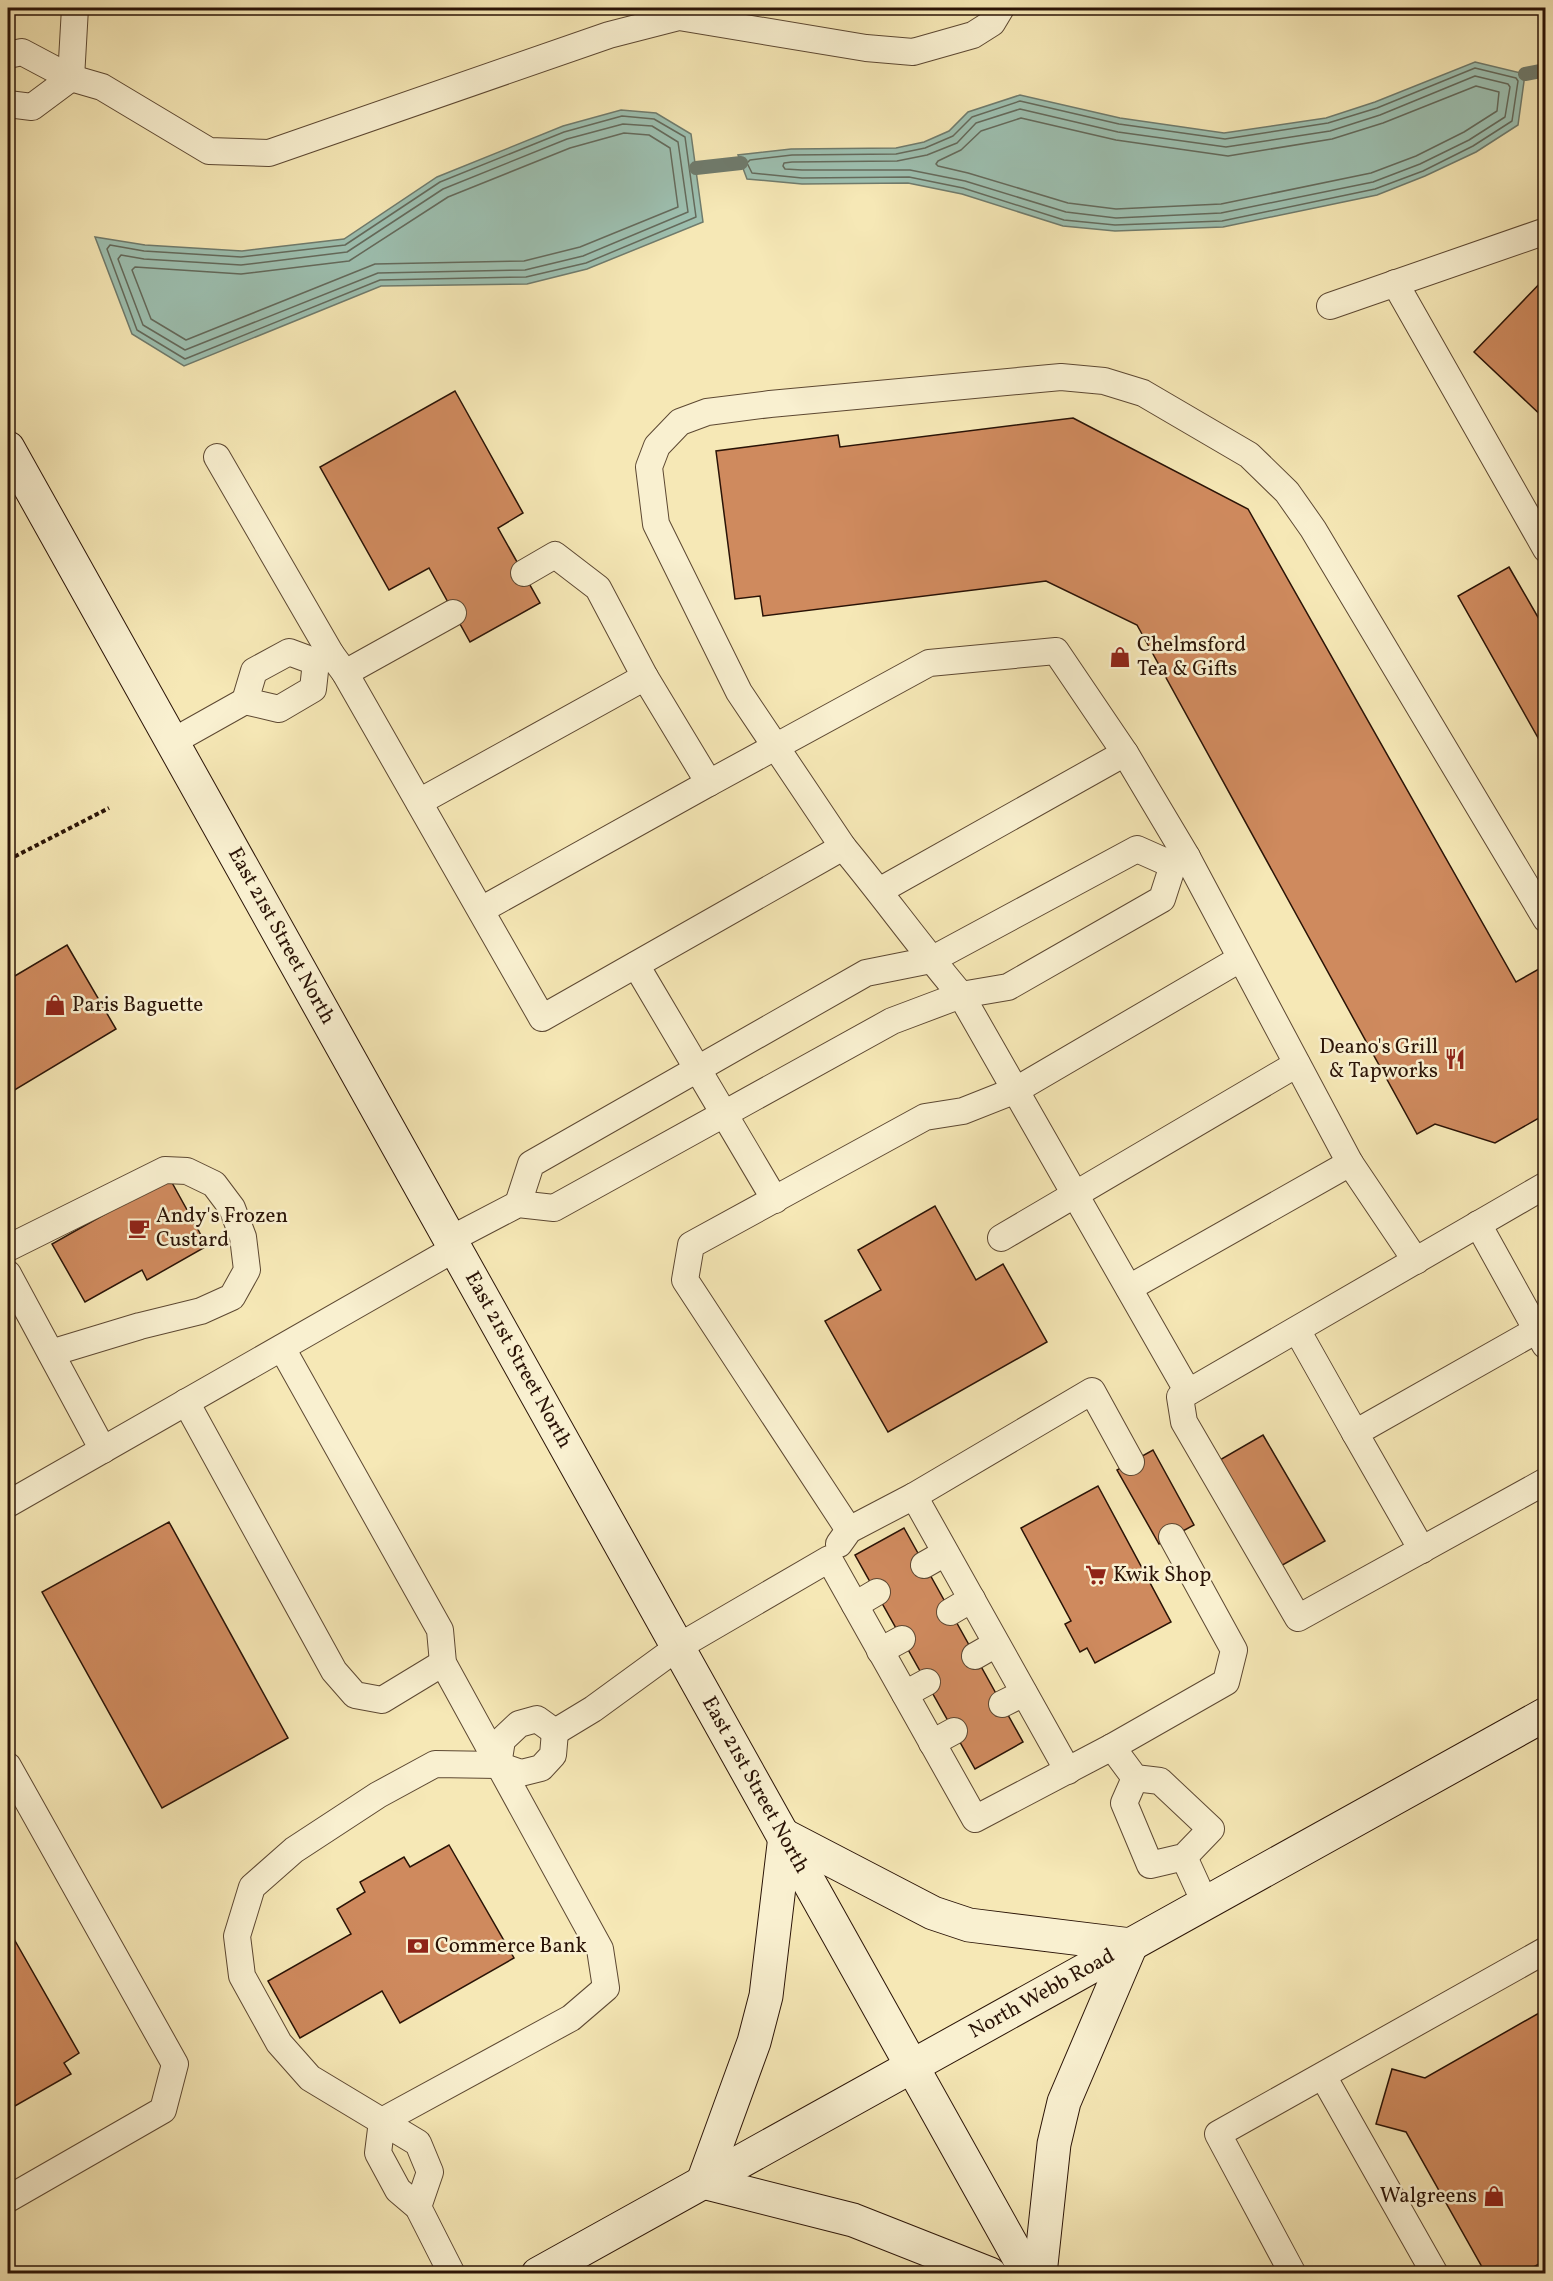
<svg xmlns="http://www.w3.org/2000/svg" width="1553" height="2281" font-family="Vollkorn,serif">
<rect width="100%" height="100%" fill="#f6e8b6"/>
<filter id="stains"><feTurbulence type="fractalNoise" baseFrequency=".00333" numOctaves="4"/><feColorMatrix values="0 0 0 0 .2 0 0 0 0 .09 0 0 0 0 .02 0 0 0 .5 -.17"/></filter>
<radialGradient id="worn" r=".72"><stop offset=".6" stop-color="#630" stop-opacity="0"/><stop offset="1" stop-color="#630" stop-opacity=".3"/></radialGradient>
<g fill="#9dc0b1" stroke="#6f7b6d" stroke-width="1.5">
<path d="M1475 62 1525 74 1518 125 1476 152 1425 176 1377 195 1223 227 1115 231 1063 226 962 194 908 183 802 184 747 179 738 155 791 149 896 148 924 142 949 131 968 112 1020 95 1120 118 1224 133 1326 118 1375 102Z"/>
<path d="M621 110 656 113 691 134 703 222 587 269 527 284 381 286 184 366 132 334 95 237 145 245 242 251 344 239 437 177 563 126Z"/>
</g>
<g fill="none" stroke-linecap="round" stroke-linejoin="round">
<g stroke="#646a5c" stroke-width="1.5">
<path d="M1475 68 1516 78 1518 81 1512 121 1473 146 1423 171 1375 189 1222 221 1115 225 1064 220 963 188 909 177 802 178 752 173 747 163 750 160 792 155 896 154 925 148 953 136 972 117 1020 101 1119 124 1225 139 1328 123 1377 108Z"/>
<path d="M1475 76 1508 84 1510 87 1505 117 1469 140 1420 164 1373 182 1221 213 1116 218 1066 212 965 181 910 170H802L785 169 783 166 784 163 792 162 897 161 927 155 957 143 976 123 1020 109 1118 132 1226 147 1330 131 1380 115Z"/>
<path d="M1476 86 1499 92 1497 111 1464 132 1416 156 1371 173 1221 204 1116 209 1068 203 968 173 938 166 936 164 938 161 961 150 981 131 1021 118 1116 140 1228 156 1332 139 1383 123Z"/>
<path d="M622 116 654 119 685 137 696 217 586 263 526 277 380 280 185 359 137 330 107 249 110 245 144 251 241 257 345 245 440 182 564 132Z"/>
<path d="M623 124 652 126 678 142 688 212 583 256 525 270 378 273 185 350 143 325 118 259 121 255 144 259 241 265 347 252 443 189 567 139Z"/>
<path d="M624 133 649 135 670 148 678 207 580 247 524 261 375 264 186 340 151 319 132 270 135 267 241 274 349 261 448 197 570 148Z"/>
</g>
<g stroke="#6f7b6d" stroke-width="14">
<path d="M1525 74 1546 70"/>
<path d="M696 168 741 163"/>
</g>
</g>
<g fill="#cf8a5e" stroke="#2a1306" stroke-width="1.5">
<path d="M1546 277V420L1474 352Z"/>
<path d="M455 391 523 513 498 528 540 603 470 642 429 568 389 590 320 467Z"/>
<path d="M1073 418 1248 509 1516 982 1546 965V1114L1495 1143 1435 1124 1417 1134 1137 625 1046 581 763 616 760 596 735 599 716 451 838 435 840 447Z"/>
<path d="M1509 567 1546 631V752L1458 596Z"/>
<path d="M67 945 116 1029 8 1094V980Z"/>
<path d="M160 1161 207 1246 147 1280 142 1270 85 1302 52 1244 109 1212 100 1195Z"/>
<path d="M935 1206 976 1280 1003 1264 1047 1342 888 1432 825 1321 881 1290 858 1250Z"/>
<path d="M1263 1435 1325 1541 1279 1567 1218 1461Z"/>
<path d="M1153 1450 1194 1525 1159 1544 1117 1470Z"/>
<path d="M1098 1486 1171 1622 1095 1663 1087 1648 1080 1652 1065 1624 1071 1621 1021 1528Z"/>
<path d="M169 1522 288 1738 162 1808 42 1592Z"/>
<path d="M904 1528 1023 1742 975 1769 855 1555Z"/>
<path d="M449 1845 514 1958 400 2023 382 1991 300 2038 268 1981 351 1934 337 1909 365 1892 360 1882 404 1857 410 1867Z"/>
<path d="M14 1939 79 2053 64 2063 71 2074 8 2110V1943Z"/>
<path d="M1546 2009V2260L1521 2274H1486L1406 2132 1376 2124 1392 2069 1425 2078Z"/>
</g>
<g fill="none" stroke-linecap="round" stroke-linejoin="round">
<defs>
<g id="service">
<path d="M8 55 22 52 71 78 102 87 209 151 269 153 609 35 679 17 866 48 913 52 973 35 992 23 1001 8"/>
<path d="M71 78 75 8"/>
<path d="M8 104 32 107 71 78"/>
<path d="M1395 283 1546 549"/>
<path d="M1330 306 1546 231"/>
<path d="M217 457 331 654"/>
<path d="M524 573 555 555 598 588 645 677"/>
<path d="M289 652 316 662 313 689 279 709 245 701 254 671Z"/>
<path d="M316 662 331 654 345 673 542 1018 843 847 739 692 656 524 649 467 657 446 680 422 707 412 770 404 1061 377 1104 381 1143 393 1249 455 1287 492 1313 529 1546 919"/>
<path d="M345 673 453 613"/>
<path d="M172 742 245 701"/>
<path d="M1125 753 1187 857 1350 1163 1416 1261"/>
<path d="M419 802 645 677 709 783 929 663 1056 651 1125 753 879 891"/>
<path d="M843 847C883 895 920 947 961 995L1188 1392"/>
<path d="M481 910 709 783"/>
<path d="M636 965 775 1200"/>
<path d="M1546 1185 1180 1397 1184 1422 1298 1618 1546 1481"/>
<path d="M518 1204 531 1164 866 973 931 960 1137 849 1173 865"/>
<path d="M1478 1224 1545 1345"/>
<path d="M1001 1238 1297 1064"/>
<path d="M451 1239 518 1204 554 1208 892 1021 961 995 1008 987 1162 899 1173 865 1187 857"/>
<path d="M8 1248 165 1170 187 1171 214 1184 232 1208 243 1237 247 1270 232 1297 201 1311 140 1326 51 1353"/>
<path d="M8 1274 103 1450"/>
<path d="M1129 1288 1350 1163"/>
<path d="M1297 1330 1355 1433"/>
<path d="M282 1348 440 1630 443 1663 600 1949 606 1988 571 2018 382 2121"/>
<path d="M186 1402 334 1671 355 1695 382 1700 443 1663"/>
<path d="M914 1496 1092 1391 1131 1462"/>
<path d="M8 1504 456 1248"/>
<path d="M849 1530 685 1280 691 1245 925 1117 963 1111 1016 1090 1240 959"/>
<path d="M839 1544 849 1530 914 1496 1068 1771"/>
<path d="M1422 1550 1355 1433 1537 1330"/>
<path d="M924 1565 945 1553"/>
<path d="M855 1605 877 1592"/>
<path d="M950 1612 972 1599"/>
<path d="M880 1651 902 1639"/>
<path d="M975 1656 996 1644"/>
<path d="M905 1694 927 1682"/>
<path d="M1002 1704 1024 1693"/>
<path d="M555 1732 593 1709 678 1647 829 1559 975 1819 1112 1747 1135 1778 1160 1781 1211 1829 1184 1857 1150 1865 1124 1803 1135 1778"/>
<path d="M932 1743 954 1731"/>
<path d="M1112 1747 1226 1682 1234 1650 1172 1537"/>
<path d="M498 1765 502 1740 519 1724 537 1719 555 1732"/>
<path d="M8 1766 175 2064 163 2110 8 2199"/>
<path d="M1184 1857 1205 1903"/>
<path d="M1323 2076 1435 2274"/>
<path d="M382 2121 378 2153 398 2190 418 2207 452 2274"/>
<path d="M418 2207 430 2172 418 2143 310 2078 279 2043 242 1976 237 1936 252 1887 294 1850 378 1795 435 1764 498 1765 521 1773 541 1768 553 1755 555 1732"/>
<path d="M1293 2274 1218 2134 1546 1950"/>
</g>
<g id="secondary">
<path d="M8 448 1028 2274"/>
<path d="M538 2274 1546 1714"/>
<path d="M990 2274 853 2220 703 2182 754 2042 766 1996 785 1836 933 1913 969 1925 1131 1945 1064 2102 1054 2144 1040 2274"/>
</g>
</defs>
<use href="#service" stroke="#5d4832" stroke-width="28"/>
<use href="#secondary" stroke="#2a1306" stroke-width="35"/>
<path stroke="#2a1306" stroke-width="4" stroke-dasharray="4.5 3" stroke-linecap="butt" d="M8 860 109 808"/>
<use href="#service" stroke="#f9f0d0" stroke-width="26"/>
<use href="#secondary" stroke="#f9f0d0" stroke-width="33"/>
</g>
<defs>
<symbol id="shop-bare" viewBox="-9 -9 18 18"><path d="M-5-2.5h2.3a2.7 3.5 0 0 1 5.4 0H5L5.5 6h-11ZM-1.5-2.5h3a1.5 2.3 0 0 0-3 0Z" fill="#8f2418" stroke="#f9f0d0" stroke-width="2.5" paint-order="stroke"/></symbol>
<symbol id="restaurant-bare" viewBox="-9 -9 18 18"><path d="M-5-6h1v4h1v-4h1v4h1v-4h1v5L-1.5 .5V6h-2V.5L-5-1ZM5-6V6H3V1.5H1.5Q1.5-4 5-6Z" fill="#8f2418" stroke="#f9f0d0" stroke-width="2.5" paint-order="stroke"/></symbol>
<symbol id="cafe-bare" viewBox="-9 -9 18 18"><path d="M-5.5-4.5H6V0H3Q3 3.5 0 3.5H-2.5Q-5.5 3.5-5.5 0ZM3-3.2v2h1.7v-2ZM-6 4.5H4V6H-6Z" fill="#8f2418" stroke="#f9f0d0" stroke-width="2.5" paint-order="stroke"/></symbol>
<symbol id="supermarket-bare" viewBox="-9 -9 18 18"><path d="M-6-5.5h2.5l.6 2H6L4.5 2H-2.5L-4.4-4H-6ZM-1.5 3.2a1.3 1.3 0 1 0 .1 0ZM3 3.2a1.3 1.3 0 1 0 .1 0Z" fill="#8f2418" stroke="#f9f0d0" stroke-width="2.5" paint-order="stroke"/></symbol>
<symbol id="bank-bare" viewBox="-9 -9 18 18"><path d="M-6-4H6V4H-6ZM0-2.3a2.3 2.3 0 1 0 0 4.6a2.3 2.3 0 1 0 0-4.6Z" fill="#8f2418" stroke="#f9f0d0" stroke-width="2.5" paint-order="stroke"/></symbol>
</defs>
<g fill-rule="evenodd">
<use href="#shop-bare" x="1105" y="642" width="30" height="30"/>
<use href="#shop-bare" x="40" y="990" width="30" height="30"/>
<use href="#restaurant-bare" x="1440" y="1044" width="30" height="30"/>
<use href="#cafe-bare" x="124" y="1213" width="30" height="30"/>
<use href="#supermarket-bare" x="1081" y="1560" width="30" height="30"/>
<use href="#bank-bare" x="403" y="1931" width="30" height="30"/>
<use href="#shop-bare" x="1479" y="2181" width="30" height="30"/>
</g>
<g text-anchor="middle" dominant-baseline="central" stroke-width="5" stroke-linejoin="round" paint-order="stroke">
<g font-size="21" fill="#2a1306" stroke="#f9f0d0" text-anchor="start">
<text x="1137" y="645">Chelmsford<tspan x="1137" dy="24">Tea &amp; Gifts</tspan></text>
<text x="72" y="1005">Paris Baguette</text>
<text x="1438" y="1047" text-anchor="end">Deano's Grill<tspan x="1438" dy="24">&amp; Tapworks</tspan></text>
<text x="156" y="1216">Andy's Frozen<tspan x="156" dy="24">Custard</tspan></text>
<text x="1113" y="1575">Kwik Shop</text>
<text x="435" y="1946">Commerce Bank</text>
<text x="1477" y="2196" text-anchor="end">Walgreens</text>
</g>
<g font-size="21" fill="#2a1306" stroke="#f9f0d0">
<text transform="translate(281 936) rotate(61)">East 21st Street North</text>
<text transform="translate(518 1360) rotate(61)">East 21st Street North</text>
<text transform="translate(755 1785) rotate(61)">East 21st Street North</text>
<text transform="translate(1042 1994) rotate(-29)">North Webb Road</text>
</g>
</g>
<rect width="1553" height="2281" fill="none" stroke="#f6e8b6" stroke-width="30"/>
<rect x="9" y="9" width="1535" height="2263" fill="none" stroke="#2a1306" stroke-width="3"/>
<rect x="15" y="15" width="1523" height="2251" fill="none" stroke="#2a1306" stroke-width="1.5"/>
<rect width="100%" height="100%" filter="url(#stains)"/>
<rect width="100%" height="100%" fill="url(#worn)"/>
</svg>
